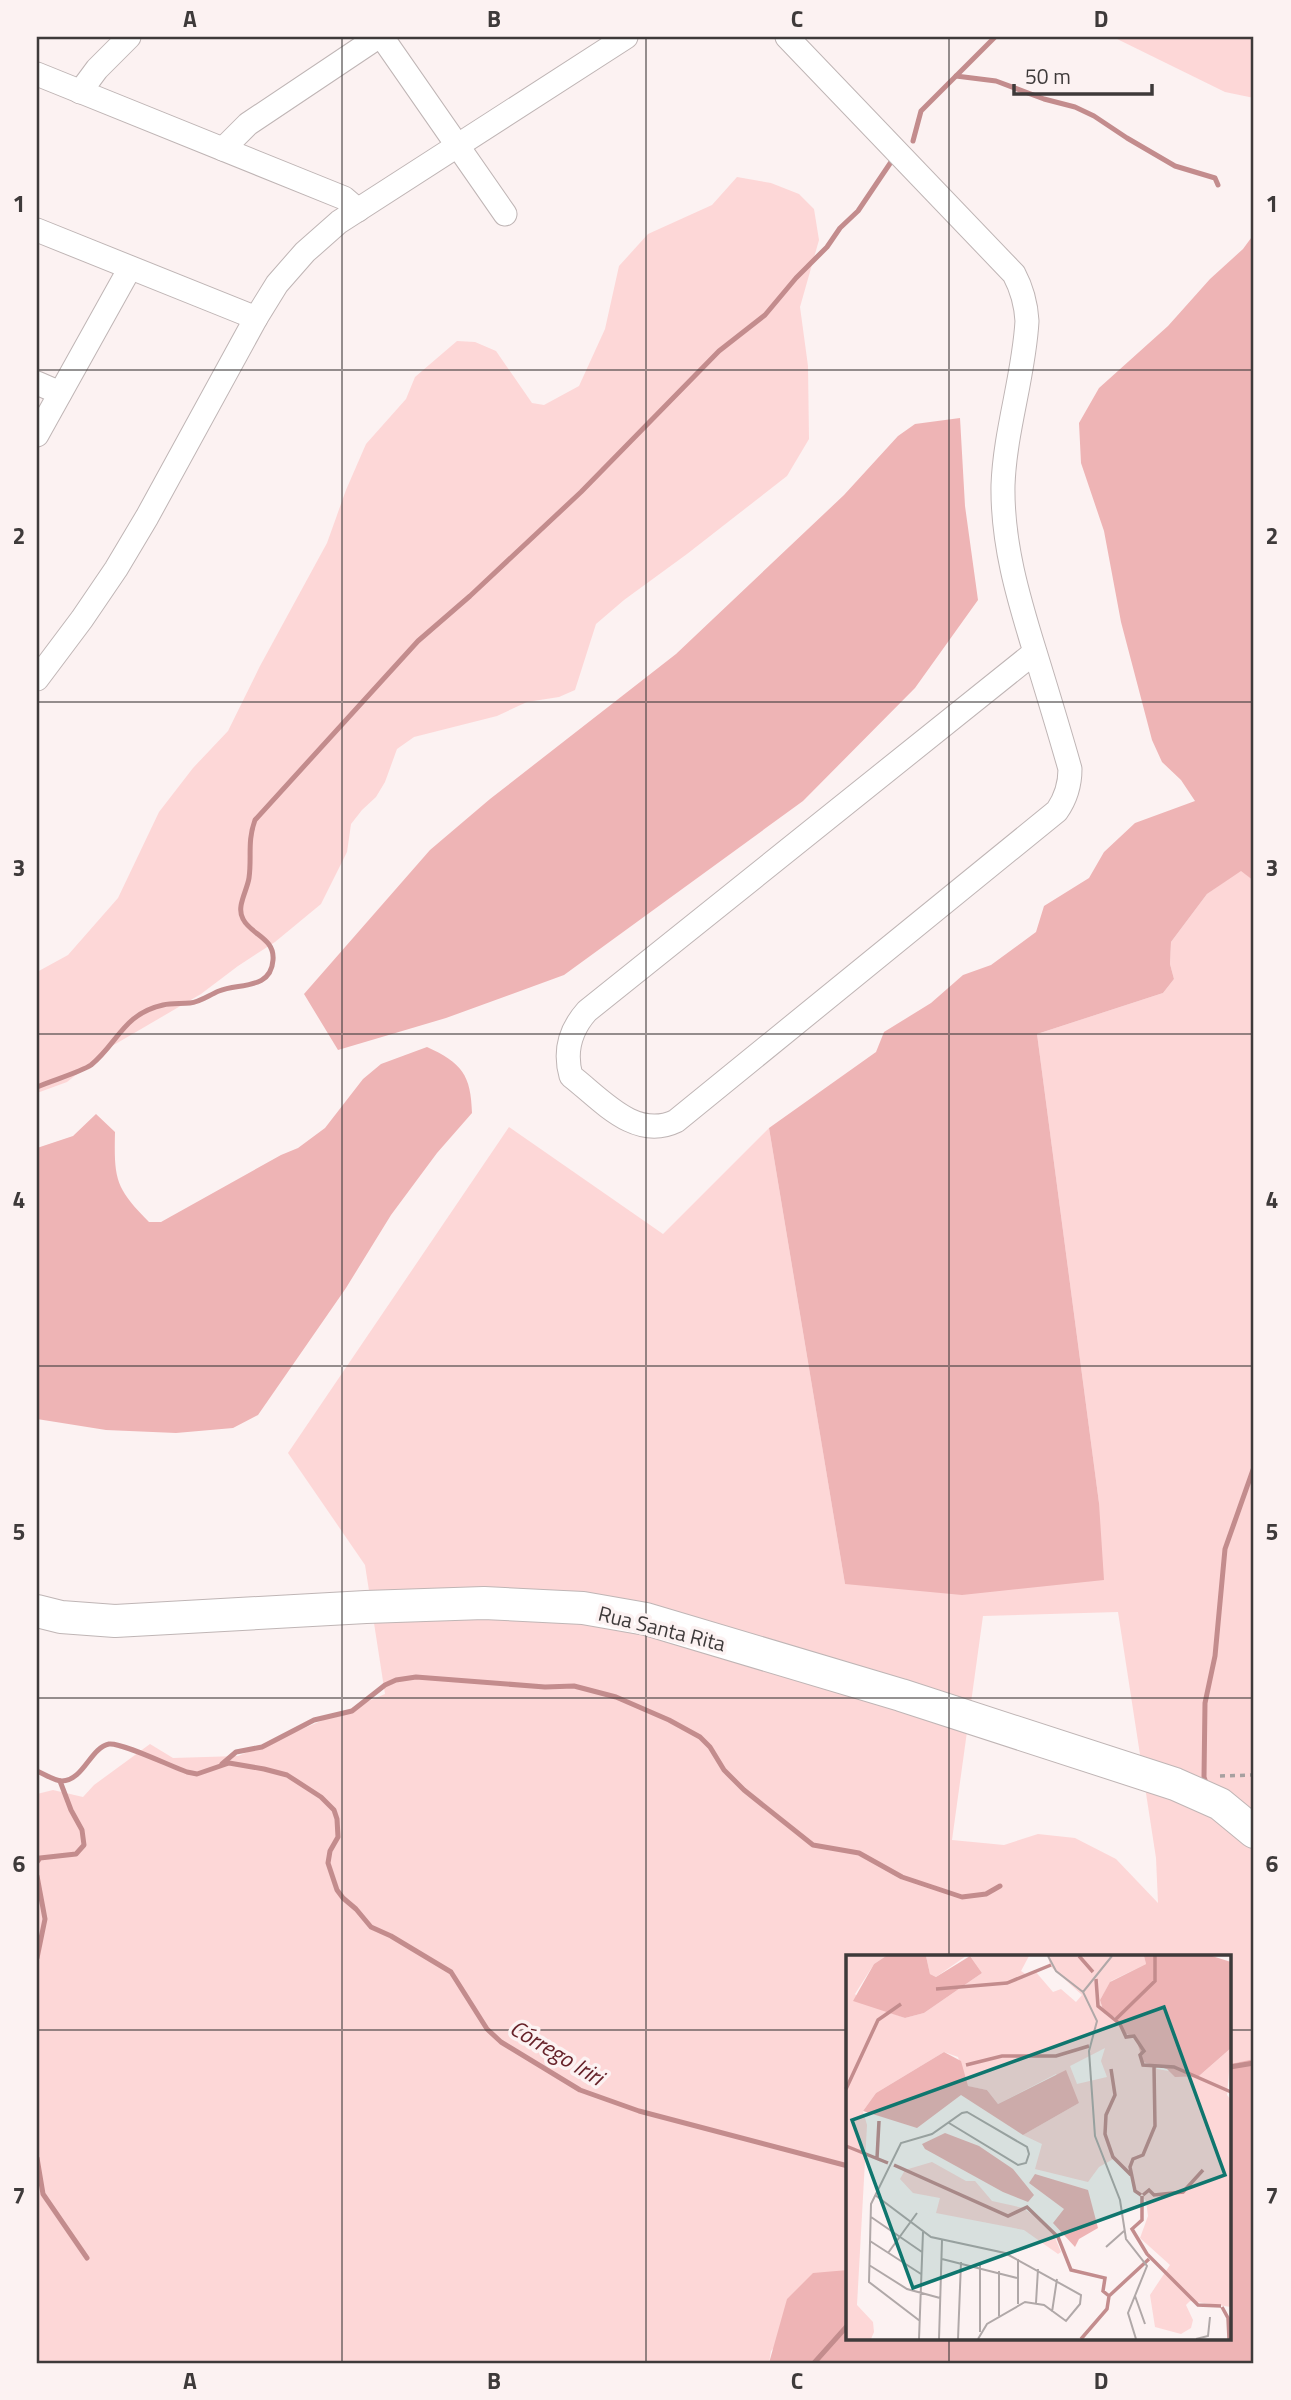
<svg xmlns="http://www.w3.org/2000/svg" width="1291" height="2400" font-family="'Titillium Web',sans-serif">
<rect width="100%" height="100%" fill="#fcf2f2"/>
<g fill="#fdd7d7" fill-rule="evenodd">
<path d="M1113 37H1254V98L1225 92Z"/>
<path d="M737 177 771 183 799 194 814 209 819 240 800 307 808 366 809 439 787 476 687 554 624 600 596 624 575 690 559 697 527 702 497 716 414 737 397 749 385 782 376 797 362 810 351 824 347 852 321 904 275 942 238 966 201 994 112 1046 67 1082 37 1093V972L68 955 118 898 159 812 193 768 228 731 260 666 327 543 346 490 366 444 406 399 415 377 457 341 475 342 496 351 532 403 544 405 579 386 605 329 619 266 648 234 712 205Z"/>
<path d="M1241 870 1254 881V2059L1230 2064V1957H848V2270L771 2351 769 2363H37V1794L53 1790 83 1797 94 1785 150 1744 173 1758 238 1756 385 1694 365 1565 288 1453 509 1127 663 1234 769 1128 845 1584 1099 1503 1037 1034 1163 993 1174 979 1170 964 1171 942 1207 894ZM1118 1612 1156 1858 1158 1903 1116 1859 1075 1838 1038 1834 1004 1845 952 1840 983 1616Z"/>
</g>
<g fill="#eeb4b5">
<path d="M1254 234V881L1241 871 1207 894 1171 942 1170 964 1174 979 1163 993 1037 1034 1099 1503 1104 1580 962 1595 845 1584 769 1128 876 1052 884 1032 931 1003 963 975 991 965 1036 932 1044 906 1089 878 1104 852 1135 823 1195 801 1181 780 1162 762 1152 740 1121 622 1104 531 1081 463 1079 423 1099 388 1168 326 1210 279 1243 249Z"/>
<path d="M960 418 965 506 978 600 915 688 803 801 564 975 446 1018 338 1050 304 994 430 850 490 799 676 654 844 495 898 436 915 424Z"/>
<path d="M427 1047C462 1063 471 1075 472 1113L437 1153 391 1215 346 1288 258 1415 233 1428 176 1433 106 1430 37 1419V1148L73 1136 96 1114 115 1132C114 1179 115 1188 149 1222H161L281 1155 298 1148 325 1128 363 1079 381 1064Z"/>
<path d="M1254 2059V2363H769L787 2299 813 2273 848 2270V2339H1230V2064Z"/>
</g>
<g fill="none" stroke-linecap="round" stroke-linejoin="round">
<g stroke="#c38c8d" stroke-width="5">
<path d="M956 76 996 81 1044 99 1075 107 1094 116 1127 138 1175 166 1215 178 1218 185"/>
<path d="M913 141 921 111 995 37"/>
<path d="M37 1087C50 1081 81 1072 91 1065 118 1043 123 1014 163 1005 172 1003 181 1004 190 1003 200 1002 209 995 219 991 239 983 271 990 273 960 275 938 251 935 243 919 236 907 247 891 249 878 252 857 247 842 255 820L418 641 470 596 581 492 719 351 765 315 796 278 827 247 840 228 858 211 893 159"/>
<path d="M222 1764 236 1752 262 1747 314 1720 352 1711 385 1685 396 1680 416 1677 545 1687 574 1686 616 1697 669 1720 700 1737 710 1747 724 1770 744 1790 813 1845 859 1853 902 1877 962 1897 986 1894 1000 1886"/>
<path d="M37 1771C44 1774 55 1781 62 1781 84 1780 90 1748 109 1744 121 1742 172 1767 187 1772L197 1774 229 1763 264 1769 287 1775 321 1797 334 1810 337 1819 338 1837 330 1851 328 1863 337 1890 343 1898 356 1909 371 1927 391 1936 451 1972 487 2029 501 2042 580 2090 639 2111 848 2166"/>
<path d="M1207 1786 1204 1777 1205 1703 1215 1656 1225 1549 1254 1467"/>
<path d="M37 1862 40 1858 76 1854 84 1845 82 1830 71 1810 60 1781"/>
<path d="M37 1876 45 1919 37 1958"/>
<path d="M1230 2067 1254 2063"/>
<path d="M37 2158 43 2194 87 2258"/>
<path d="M814 2363 848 2325"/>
</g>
<defs>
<g id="street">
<path d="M382 37 505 214"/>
<path d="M787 37 1014 274C1022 289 1026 304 1027 321 1024 376 1005 430 1003 485 1002 543 1018 597 1035 652 1047 691 1059 730 1070 769 1070 785 1066 798 1057 811L676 1121C635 1141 601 1099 571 1076 564 1051 570 1030 587 1011L1035 652"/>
<path d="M37 74 344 198 358 210"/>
<path d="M80 92 97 69 129 37"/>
<path d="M223 149 248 124 378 37"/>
<path d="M37 230 256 318"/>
<path d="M37 383 60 393"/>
<path d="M37 435 130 268"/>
<path d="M37 679 82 619 116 569 147 517 256 318 277 284 305 252 339 222 626 37"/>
</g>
<path id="secondary" d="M37 1611 61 1617 115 1621 366 1607 484 1603 583 1608 646 1619 901 1695 1175 1784 1220 1804 1254 1832"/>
</defs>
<use href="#street" stroke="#bfb5b5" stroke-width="25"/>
<use href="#secondary" stroke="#bfb5b5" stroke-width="34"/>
<path stroke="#a7a0a0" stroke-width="3.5" stroke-dasharray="5 5" stroke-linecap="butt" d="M1220 1776 1254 1775"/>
<use href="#street" stroke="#fff" stroke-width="23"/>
<use href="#secondary" stroke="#fff" stroke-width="32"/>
</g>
<path fill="none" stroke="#3e3a3a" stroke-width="2" stroke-opacity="0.55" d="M342 37V2363M646 37V2363M949 37V1957M37 370H1254M37 702H1254M37 1034H1254M37 1366H1254M37 1698H1254M37 2030H848M1230 2030H1254M949 2339V2363"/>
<g text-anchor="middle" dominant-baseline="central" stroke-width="7" stroke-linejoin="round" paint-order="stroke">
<g font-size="21" fill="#3e3a3a" stroke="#fcf2f2">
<text transform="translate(662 1628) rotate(14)">Rua Santa Rita</text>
</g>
<g font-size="23" font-style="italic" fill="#662229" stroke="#fcf2f2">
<text transform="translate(557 2052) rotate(31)">Córrego Iriri</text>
</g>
</g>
<g transform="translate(846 1955)">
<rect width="385" height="385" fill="#fcf2f2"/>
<path d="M0 1H40L28 9 9 39 16 47 59 63 78 58 136 18 124 1H183L175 16 181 20 189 16 207 37 215 34 230 47 236 40 204 11 202 1H298L300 9 265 26 254 45 258 58 291 83 311 114 353 121 385 93 381 140 385 145V352L344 346 340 350 347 365 345 373 335 379 309 372 304 340 324 310 294 283 302 261 300 246 287 231 284 219 269 203 253 212 242 227 189 214 196 189 177 180 233 148 210 119 152 149 141 135 121 131 112 102 98 97 30 138 17 156 21 170 11 350 27 367 28 377 25 384H0ZM259 93 255 106 261 122 231 129 224 111ZM80 1H120L90 22 84 19ZM86 207 120 226H129L146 246 177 253 205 273 215 297 212 299 178 275 90 258 94 243 67 238 54 224 59 215Z" fill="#fdd7d7" fill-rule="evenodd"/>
<path d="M40 1H80L84 19 90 22 124 1 136 18 78 58 59 63 7 46 28 9ZM298 1H366L385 7V93L353 121 329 122 321 114 297 107 290 83 278 78 271 63 258 58 254 45 264 27 300 9ZM98 97 115 106 122 131 141 135 152 149 220 115 233 148 177 180 115 140 71 173 17 156 30 138ZM99 178 133 191 167 214 188 240 182 247 157 237 79 194 76 189ZM189 219 242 235 252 273 233 284 229 292 207 268 218 254 183 228Z" fill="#eeb4b5"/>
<path fill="none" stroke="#c38c8d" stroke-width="3.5" d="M233 1 247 17M250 24 252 51 274 69 280 82 288 81 298 96 294 100 297 110 328 112 385 137M90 34 161 28 205 10M270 64 309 26V1M120 110 156 101H210L243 91M265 114 269 140 260 160 259 179 267 202 285 220M0 134 32 65 55 49M0 191 42 208M31 203 33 166M48 210 162 261 181 252 212 282 225 315 259 323 257 336 263 341M295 240 289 236 284 212 287 204 297 200 309 171 308 112M297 240 303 235 308 240 337 237 357 215M296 241V265L286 274 301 299 352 350 375 351M376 352 382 363 383 384M235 384 261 354 263 341 303 304"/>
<path fill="none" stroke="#b0a8a8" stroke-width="2" d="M202 1 210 16 237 37M266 1 237 37 251 66 243 96 249 181 274 245 280 284 301 311 282 358 290 384M29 240 85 282 159 298 235 340 234 349 220 366 198 350 179 347 141 369 132 384M25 262 76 297M24 286 75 319M260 292 278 276M42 298 71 258M96 304 171 323M23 310 61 334 94 343M134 310V377M289 341 299 369M190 348 192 314M172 349V304M206 357 211 324M153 361V316M74 366 23 327 25 249 55 188 86 179 116 158 121 157 181 192 183 199 180 208 172 210 103 168M73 384 77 277M93 384 96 285M112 384 115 307M350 384 362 381 364 362"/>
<path fill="#0f766e" fill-opacity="0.15" stroke="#0f766e" stroke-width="3.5" d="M318 52 379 220 67 333 6 165Z"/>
<rect width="385" height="385" fill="none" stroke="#3e3a3a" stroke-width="3.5"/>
</g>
<rect width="1291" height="2400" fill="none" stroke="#fcf2f2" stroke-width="77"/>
<path d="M1014 84v10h138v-10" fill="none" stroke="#3e3a3a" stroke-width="3.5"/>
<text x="1025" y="84" font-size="21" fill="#3e3a3a" stroke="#fcf2f2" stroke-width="5" paint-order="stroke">50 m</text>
<rect x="38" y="38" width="1214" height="2324" fill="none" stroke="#3e3a3a" stroke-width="2.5"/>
<g font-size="23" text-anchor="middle" font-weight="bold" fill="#3e3a3a">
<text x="190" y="27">A</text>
<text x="494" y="27">B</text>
<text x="797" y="27">C</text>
<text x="1101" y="27">D</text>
<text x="19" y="212">1</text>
<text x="1272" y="212">1</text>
<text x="19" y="544">2</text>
<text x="1272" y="544">2</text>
<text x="19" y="876">3</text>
<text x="1272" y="876">3</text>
<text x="19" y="1208">4</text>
<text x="1272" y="1208">4</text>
<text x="19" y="1540">5</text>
<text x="1272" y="1540">5</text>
<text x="19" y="1872">6</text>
<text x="1272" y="1872">6</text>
<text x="19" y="2204">7</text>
<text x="1272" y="2204">7</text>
<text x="190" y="2389">A</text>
<text x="494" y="2389">B</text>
<text x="797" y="2389">C</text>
<text x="1101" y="2389">D</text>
</g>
</svg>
